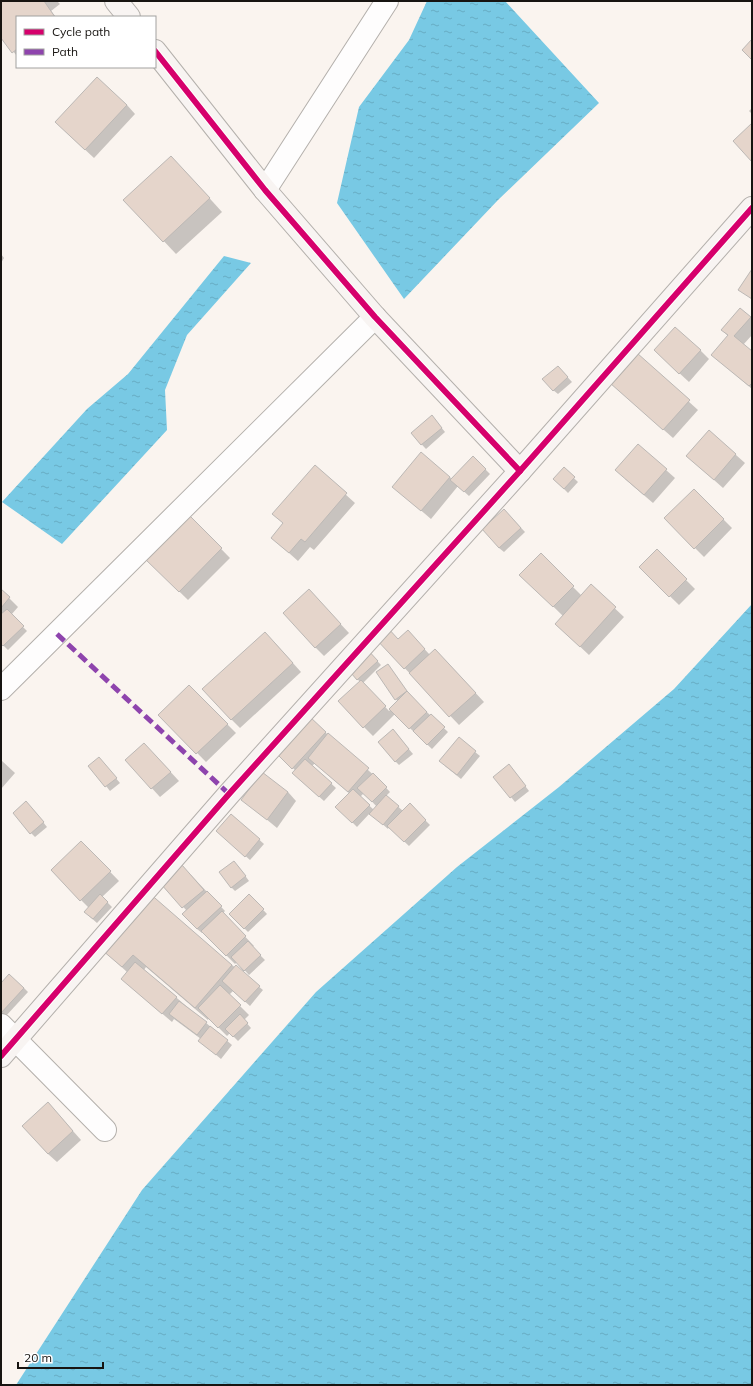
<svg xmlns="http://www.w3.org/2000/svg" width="753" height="1386" font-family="Mulish,sans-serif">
<defs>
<pattern id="water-ripples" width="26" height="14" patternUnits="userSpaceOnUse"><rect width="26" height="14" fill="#78c9e4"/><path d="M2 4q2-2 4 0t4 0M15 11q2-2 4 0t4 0" fill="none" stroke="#67acc3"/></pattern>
</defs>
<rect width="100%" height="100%" fill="#faf4ef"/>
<g fill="url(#water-ripples)">
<path d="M427 1H505L599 103 498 200 404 299 337 203 359 107 409 40Z"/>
<path d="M224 256 251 263 187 335 165 390 167 430 62 544 2 502 87 409 128 374Z"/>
<path d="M752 604V1385H16L142 1190 316 992 457 867 559 787 674 689Z"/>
</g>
<g fill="#0003" fill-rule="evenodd">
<path d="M1 1H57L60 4 51 11 56 17H17V56L1 37Z"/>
<path d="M127 105 135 114 94 158 65 131Z"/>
<path d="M752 108V114L749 111Z"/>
<path d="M184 170 222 212 176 254 125 200Z"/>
<path d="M1 254 4 258 1 263Z"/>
<path d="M750 317 752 319V335L743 345 752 352V389L722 363 728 336 722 330Z"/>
<path d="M700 350 709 359 689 382 664 359Z"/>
<path d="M637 355 698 410 673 438 621 392Z"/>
<path d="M562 371 572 382 558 394 553 390Z"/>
<path d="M436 421 445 432 426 449 412 434Z"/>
<path d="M709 431 745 463 723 488 696 464Z"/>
<path d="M473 457 490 474 469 496 458 486 431 519 403 495 450 477 452 480Z"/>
<path d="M315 467 355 503 314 550 310 547 298 561 272 538 284 524 274 514Z"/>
<path d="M564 469 578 482 568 493 554 479Z"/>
<path d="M666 470 675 478 653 503 625 479Z"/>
<path d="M694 490 732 528 704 557 665 518Z"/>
<path d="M508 514 525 532 504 552 499 548Z"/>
<path d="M188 515 230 558 188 600 145 558Z"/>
<path d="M657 551 695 589 679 605 640 567Z"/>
<path d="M541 555 582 596 591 586 624 617 589 655 556 624 563 616 521 575Z"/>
<path d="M1 590 18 607 11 615 27 631 8 650 1 643Z"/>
<path d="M318 600 349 633 324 656 315 647Z"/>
<path d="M376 638 416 640 430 655 444 659 484 702 459 725Z"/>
<path d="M274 642 301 672 240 728 231 719Z"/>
<path d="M366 649 381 665 363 683 389 711 398 702 377 672 388 665 411 697 448 732 432 749 395 714 373 736 364 727 360 682 347 667Z"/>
<path d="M189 686 236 733 206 762 160 715Z"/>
<path d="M309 718 377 778 390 792 386 796 403 811 410 805 430 825 409 846 389 827 388 829 370 813 357 827 337 807 350 794 315 763 312 766 336 788 324 801 298 778 296 771 276 752ZM364 793 377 807 374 810 360 797Z"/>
<path d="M397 735 413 754 399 765 395 761Z"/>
<path d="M459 739 480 756 461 779 445 766Z"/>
<path d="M153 753 179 781 160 797 126 760Z"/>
<path d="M1 760 15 773 1 789Z"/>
<path d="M103 763 120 783 110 791 90 766Z"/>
<path d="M513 770 529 791 515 802 495 777Z"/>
<path d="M288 792 296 801 277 828 243 800Z"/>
<path d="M31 807 47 827 35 837 31 833Z"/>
<path d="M232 815 264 844 250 860 222 835Z"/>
<path d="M81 842 119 881 102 897 112 907 97 923 89 916V908L52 871Z"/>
<path d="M238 866 249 881 235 891 231 887Z"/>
<path d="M191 875 225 911 223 913 254 946 252 947 265 960 249 975 237 962 235 964 203 932 202 933 197 929 184 914 187 911 162 884Z"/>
<path d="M249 895 267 914 248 932 230 914Z"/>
<path d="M103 950 232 965 263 990 250 1006 233 991 229 995 249 1015 244 1020 251 1028 238 1041 230 1033 227 1036 209 1018 208 1020 146 967 144 970 232 1045 221 1059 204 1045 201 1039 174 1019 172 1022 131 987 122 979 127 972Z"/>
<path d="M1 984 24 988 28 992 5 1017 1 1014Z"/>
<path d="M57 1113 81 1140 57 1162 48 1154Z"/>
</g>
<g fill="#e5d5cb" stroke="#bcb8b5">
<path d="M1 1H44L55 17H17V49L12 53 1 38Z"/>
<path d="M752 39V60L742 50Z"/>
<path d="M97 77 127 105 85 150 55 122Z"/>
<path d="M752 123V162L733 141Z"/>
<path d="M171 156 210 198 163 242 123 200Z"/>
<path d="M752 269V299L738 290Z"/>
<path d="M740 308 751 317 734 336 752 351V383L749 386 711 355 728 335 721 330Z"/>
<path d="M675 327 701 350 679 374 654 350Z"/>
<path d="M637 353 690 400 663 430 610 383Z"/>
<path d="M558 366 568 377 553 391 542 379Z"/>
<path d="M432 415 442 428 421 445 411 433Z"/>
<path d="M709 430 736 454 714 480 686 456Z"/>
<path d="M638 444 667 469 644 495 615 470Z"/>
<path d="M421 452 450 477 421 511 392 487Z"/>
<path d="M473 456 486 469 464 492 450 480Z"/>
<path d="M315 465 347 493 305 542 301 539 289 553 271 538 283 523 272 514Z"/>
<path d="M564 467 575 477 564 489 553 479Z"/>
<path d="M694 489 724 519 694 549 664 518Z"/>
<path d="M504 509 521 528 499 548 482 529Z"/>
<path d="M188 514 222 548 179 592 144 558Z"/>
<path d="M657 549 687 579 669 597 639 567Z"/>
<path d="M541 553 574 586 553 607 519 575Z"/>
<path d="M591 584 616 607 580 647 555 624Z"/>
<path d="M1 589 10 597 1 608Z"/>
<path d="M309 589 341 624 315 648 283 613Z"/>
<path d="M7 609 24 626 3 646 1 644V614Z"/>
<path d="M387 627 398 639 408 630 425 649 404 669 375 638Z"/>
<path d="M265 632 293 663 231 720 202 689Z"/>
<path d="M366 648 378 661 357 680 346 667Z"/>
<path d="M435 649 476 693 449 717 409 673Z"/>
<path d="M388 664 407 691 395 700 376 672Z"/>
<path d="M361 680 386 706 363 728 338 701Z"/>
<path d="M189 685 228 724 196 754 158 715Z"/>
<path d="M407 691 427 712 409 729 389 709Z"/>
<path d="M431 714 445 727 427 745 413 731Z"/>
<path d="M309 716 326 732 292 769 275 752Z"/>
<path d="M393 729 409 749 395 762 378 742Z"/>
<path d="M328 733 369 768 348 792 308 758Z"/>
<path d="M459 737 476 751 457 775 439 761Z"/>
<path d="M144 743 171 772 151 789 125 760Z"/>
<path d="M99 757 117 778 105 787 88 766Z"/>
<path d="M305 759 332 783 319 797 292 773Z"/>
<path d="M509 764 526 786 510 798 493 777Z"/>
<path d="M262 772 288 792 267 820 241 800Z"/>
<path d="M373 773 387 787 372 802 357 788Z"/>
<path d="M353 789 370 805 352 823 335 807Z"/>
<path d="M386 795 399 806 383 825 369 814Z"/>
<path d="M26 801 44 822 30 834 13 813Z"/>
<path d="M410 803 426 820 404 842 387 826Z"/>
<path d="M231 814 260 839 245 857 216 831Z"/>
<path d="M81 841 111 871 80 901 51 870Z"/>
<path d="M234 861 246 876 231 888 219 872Z"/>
<path d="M182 865 204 890 182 908 161 884Z"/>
<path d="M207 891 222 906 197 929 182 914Z"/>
<path d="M148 892 232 965 195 1008 133 955 122 967 102 950Z"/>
<path d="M100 894 108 902 93 919 84 912Z"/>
<path d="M249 894 264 909 244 929 229 914Z"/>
<path d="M222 911 246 936 226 956 201 931Z"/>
<path d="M248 941 261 955 244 971 231 957Z"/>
<path d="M135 962 177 997 162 1014 121 979Z"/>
<path d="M236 965 260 986 245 1002 222 981Z"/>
<path d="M9 974 24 988 1 1013V983Z"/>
<path d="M220 985 241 1005 218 1028 198 1008Z"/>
<path d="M179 1001 207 1022 197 1035 169 1014Z"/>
<path d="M240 1014 248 1023 233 1037 225 1029Z"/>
<path d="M210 1026 228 1040 216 1055 198 1041Z"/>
<path d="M48 1102 73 1131 48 1154 22 1126Z"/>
</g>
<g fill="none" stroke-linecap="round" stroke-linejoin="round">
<defs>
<g id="street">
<path d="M265 190 387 1"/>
<path d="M1 689 375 317"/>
<path d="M1 1025 105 1130"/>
</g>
<g id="secondary">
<path d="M116 1 129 17"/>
<path d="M155 51 265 190 375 317 520 471"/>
<path d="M1 1056 229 794 520 471 752 208"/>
</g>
</defs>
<use href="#street" stroke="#b4b0ac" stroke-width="24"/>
<use href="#secondary" stroke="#b4b0ac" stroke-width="24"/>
<use href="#street" stroke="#fefdfd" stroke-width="22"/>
<use href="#secondary" stroke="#f8f4f2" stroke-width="22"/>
<path stroke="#8e44ad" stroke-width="5" stroke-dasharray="10 5" stroke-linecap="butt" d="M57 634 229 794"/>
<defs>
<g id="cycleway">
<path d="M155 51 265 190 375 317 520 471"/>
<path d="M1 1056 229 794 520 471 752 208"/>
</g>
</defs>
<use href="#cycleway" stroke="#fff" stroke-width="8"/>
<use href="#cycleway" stroke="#d6006c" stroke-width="6"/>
</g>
<rect width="753" height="1386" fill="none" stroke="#171411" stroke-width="4"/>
<rect x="16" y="16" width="140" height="52" fill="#ffffff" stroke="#a2a1a0"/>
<rect x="24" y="29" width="20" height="6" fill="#d6006c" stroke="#a2a1a0"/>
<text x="52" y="36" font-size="12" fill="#171411">Cycle path</text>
<rect x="24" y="49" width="20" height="6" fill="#8e44ad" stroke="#a2a1a0"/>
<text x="52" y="56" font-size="12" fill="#171411">Path</text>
<path d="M18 1362v6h85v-6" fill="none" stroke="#171411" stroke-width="2"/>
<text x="24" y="1362" font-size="12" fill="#171411" stroke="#ffffff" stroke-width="3" paint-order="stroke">20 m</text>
</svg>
